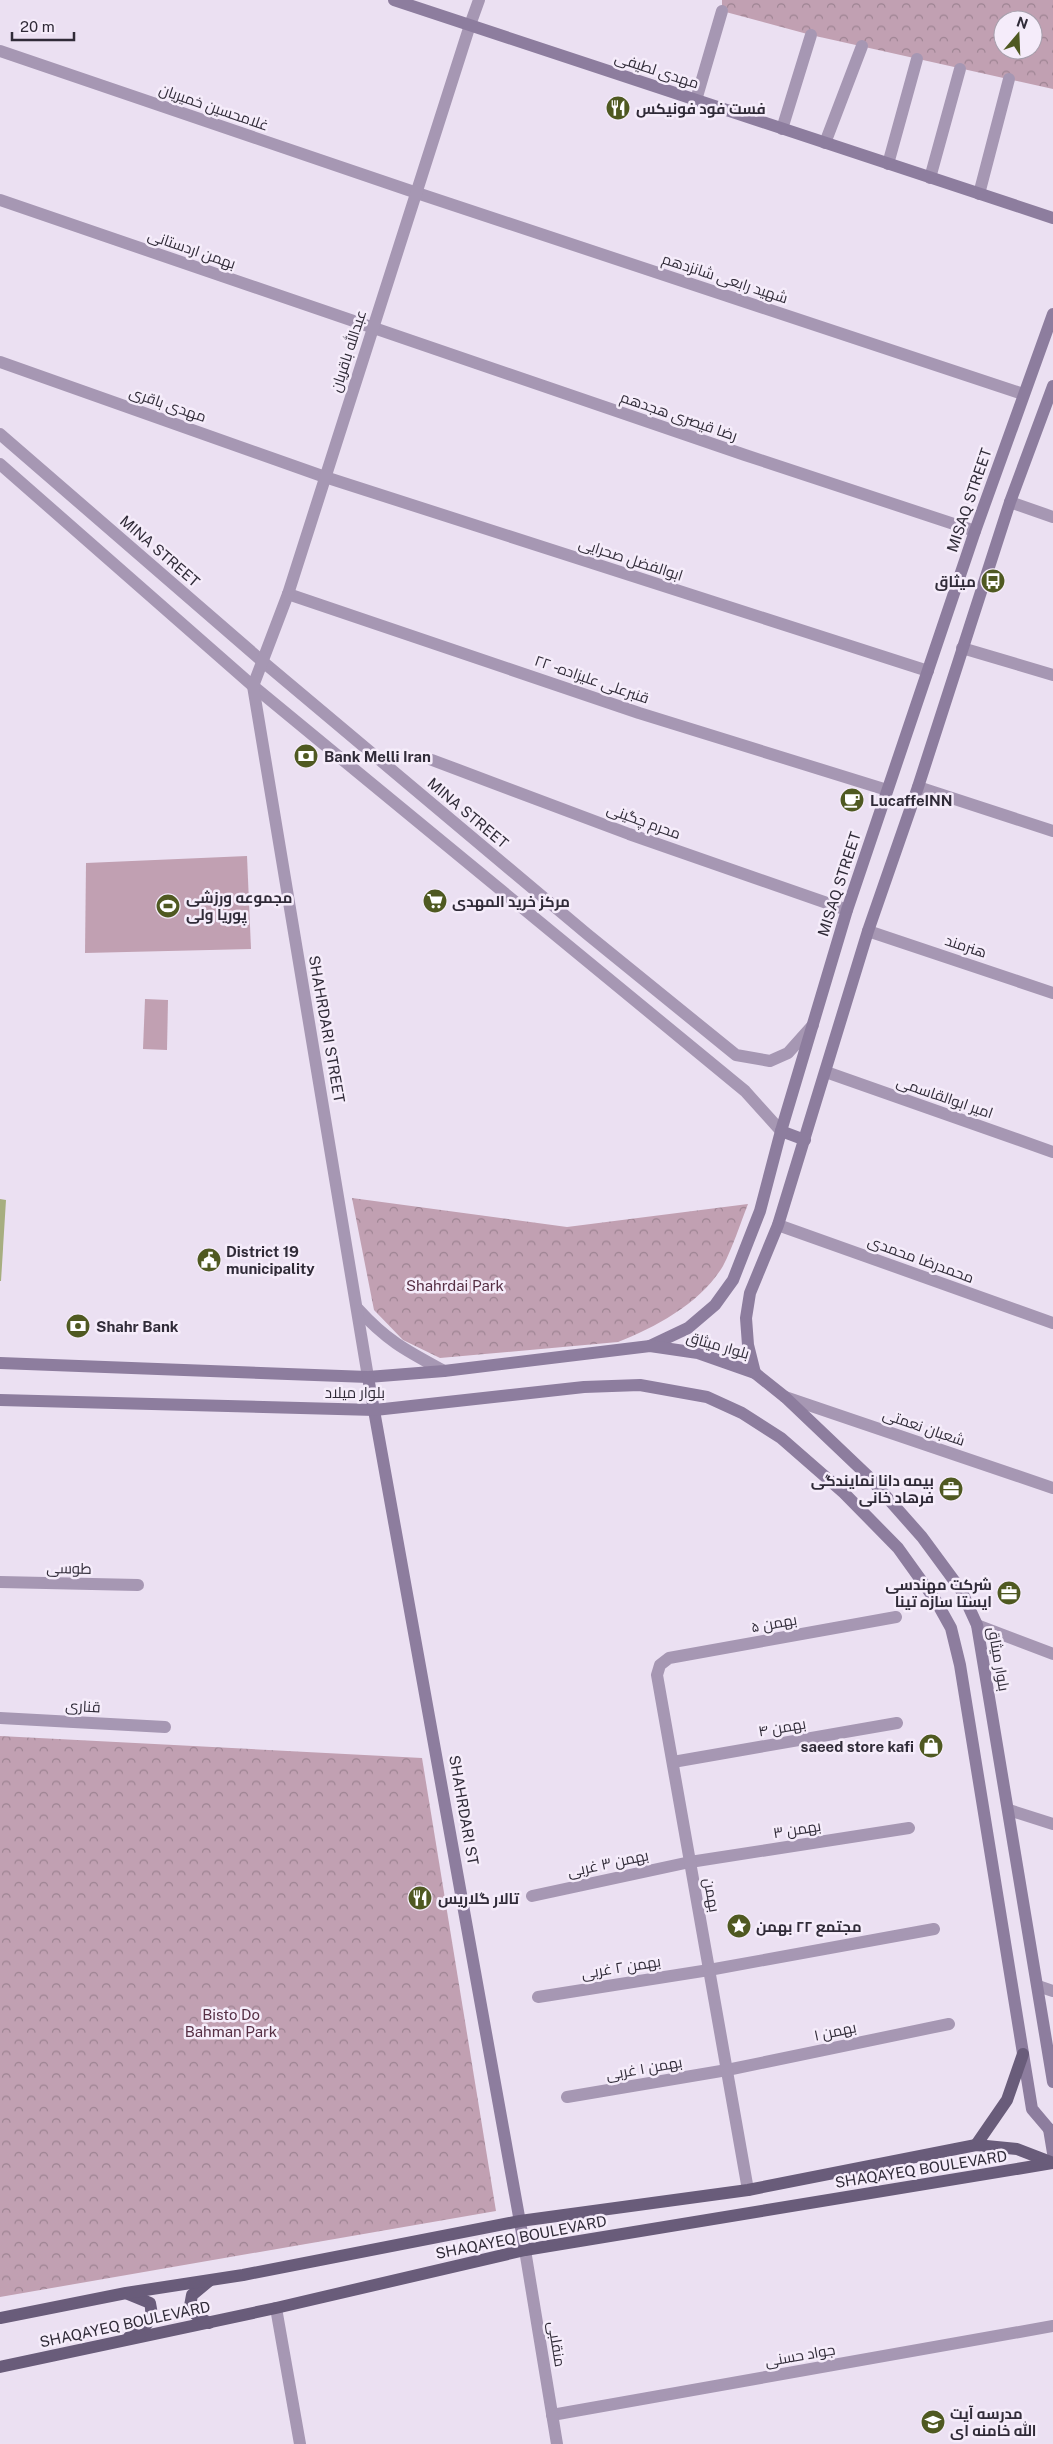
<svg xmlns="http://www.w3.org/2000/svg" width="1053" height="2444" font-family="'Public Sans',Cairo,sans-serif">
<defs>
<pattern id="park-crowns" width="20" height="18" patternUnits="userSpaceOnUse" patternTransform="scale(1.25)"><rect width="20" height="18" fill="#c1a0b2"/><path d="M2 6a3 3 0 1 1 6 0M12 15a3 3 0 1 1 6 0" fill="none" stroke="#9d8392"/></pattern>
</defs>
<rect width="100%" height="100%" fill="#ebe0f2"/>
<g fill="#c1a0b2">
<path d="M247 856 251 949 85 953 86 863Z"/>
<path d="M145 999 168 1000 167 1050 143 1049Z"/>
</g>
<g fill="url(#park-crowns)" fill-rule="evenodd">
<path d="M722 0H1053V89L811 35 722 11ZM1003 20H1033V50H1003Z"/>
<path d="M352 1198 567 1227 748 1204C740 1224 733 1247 723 1266 701 1303 656 1327 618 1342L440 1358 403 1340 374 1310Z"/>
<path d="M0 1736 422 1758 496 2211 0 2297Z"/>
</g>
<path fill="#a7ae80" d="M0 1199 6 1200 1 1281H0Z"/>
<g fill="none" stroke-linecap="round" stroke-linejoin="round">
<g stroke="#a697b3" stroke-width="12">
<path d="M470 25 479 0"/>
<path d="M0 51 417 193 1023 394"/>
<path d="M696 100 722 11"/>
<path d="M782 129 811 35"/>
<path d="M825 143 862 46"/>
<path d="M888 164 917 59"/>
<path d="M930 178 960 69"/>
<path d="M979 194 1009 79"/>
<path d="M0 200 745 455 975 531"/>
<path d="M0 362 325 477 928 671"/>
<path d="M1010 502 1053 517"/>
<path d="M288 594 639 713 887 790"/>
<path d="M962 648 1053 675"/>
<path d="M432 760 629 834 847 910"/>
<path d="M918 787 1053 831"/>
<path d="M868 931 1053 993"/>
<path d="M826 1072 1053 1152"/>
<path d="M778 1225 1053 1323"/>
<path d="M785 1397 1053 1488"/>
<path d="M0 1582 138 1585"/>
<path d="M977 1625 1053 1654"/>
<path d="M0 1718 165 1727"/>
<path d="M673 1762 897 1723"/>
<path d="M1009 1810 1053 1824"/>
<path d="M532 1896 690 1862 909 1828"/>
<path d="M1038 1986 1053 1991"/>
<path d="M538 1997 709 1970 934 1929"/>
<path d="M567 2097 727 2070 949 2024"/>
<path d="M748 2190 657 1675 660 1665 669 1658 896 1617"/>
<path d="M276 2308 300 2444"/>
<path d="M552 2415 1053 2326"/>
</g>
<g stroke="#a697b3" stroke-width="12">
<path d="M0 434 262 661 587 934 736 1055 770 1061 788 1053 813 1025"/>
<path d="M0 464 253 686 745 1091 781 1131"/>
<path d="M358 1309C387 1341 407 1351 444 1371"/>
<path d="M368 1377 253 686 288 594 470 25"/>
<path d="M525 2250 557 2444"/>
</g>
<g stroke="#8d7d9e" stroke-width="12">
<path d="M394 0 1053 218"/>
<path d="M781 1131 805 1140"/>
<path d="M650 1346 688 1328 715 1305 733 1280 760 1211 781 1131 847 910 975 531 1053 314"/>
<path d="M0 1363 368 1377 444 1371 650 1346 698 1353 755 1373 785 1397 868 1476 922 1537 961 1590 977 1625 1053 2082"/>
<path d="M755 1373 748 1345 746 1318 750 1293 778 1225 868 931 918 787 1010 502 1053 386"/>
<path d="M368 1377 525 2250"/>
<path d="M0 1400 375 1410 584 1387 640 1385 707 1397 742 1413 781 1438 844 1493 898 1548 936 1601 951 1628 960 1665 1032 2109 1049 2129"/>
<path d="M1049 2129 1053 2153"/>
</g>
<g stroke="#695c7a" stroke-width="12">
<path d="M976 2145 1007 2100 1023 2054"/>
<path d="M209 2281 192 2295 190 2306 196 2315 209 2323"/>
<path d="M128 2294 150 2303C155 2321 144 2329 129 2337"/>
<path d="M0 2318 126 2293 243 2275 520 2221 748 2190 976 2145 1017 2149 1053 2163"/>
<path d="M0 2367 276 2308 525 2250 1053 2163"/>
</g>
</g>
<defs>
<symbol id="restaurant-disc" viewBox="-11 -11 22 22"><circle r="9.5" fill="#4f5921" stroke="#f5ecfa"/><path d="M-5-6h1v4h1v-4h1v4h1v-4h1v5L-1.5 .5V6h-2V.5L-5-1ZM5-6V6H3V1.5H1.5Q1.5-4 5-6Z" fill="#fff"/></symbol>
<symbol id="bus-disc" viewBox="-11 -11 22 22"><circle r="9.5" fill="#4f5921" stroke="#f5ecfa"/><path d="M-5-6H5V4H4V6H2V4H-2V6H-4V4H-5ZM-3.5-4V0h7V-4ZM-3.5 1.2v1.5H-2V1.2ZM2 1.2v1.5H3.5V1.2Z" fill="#fff"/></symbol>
<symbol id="bank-disc" viewBox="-11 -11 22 22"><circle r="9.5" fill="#4f5921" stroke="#f5ecfa"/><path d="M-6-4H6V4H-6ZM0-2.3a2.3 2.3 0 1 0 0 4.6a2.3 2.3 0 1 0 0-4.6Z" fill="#fff"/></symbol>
<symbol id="cafe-disc" viewBox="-11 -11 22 22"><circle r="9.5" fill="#4f5921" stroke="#f5ecfa"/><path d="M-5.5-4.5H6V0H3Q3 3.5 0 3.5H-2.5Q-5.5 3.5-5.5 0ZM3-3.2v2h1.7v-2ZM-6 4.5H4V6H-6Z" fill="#fff"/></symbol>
<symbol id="supermarket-disc" viewBox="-11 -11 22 22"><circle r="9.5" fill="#4f5921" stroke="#f5ecfa"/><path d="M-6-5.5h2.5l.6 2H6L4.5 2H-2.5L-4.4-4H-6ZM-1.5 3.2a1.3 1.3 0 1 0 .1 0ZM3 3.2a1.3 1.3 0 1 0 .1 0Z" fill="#fff"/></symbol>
<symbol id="stadium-disc" viewBox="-11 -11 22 22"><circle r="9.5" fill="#4f5921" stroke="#f5ecfa"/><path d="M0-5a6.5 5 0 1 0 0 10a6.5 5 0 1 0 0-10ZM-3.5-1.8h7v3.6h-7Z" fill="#fff"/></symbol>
<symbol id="civic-disc" viewBox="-11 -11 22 22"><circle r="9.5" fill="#4f5921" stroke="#f5ecfa"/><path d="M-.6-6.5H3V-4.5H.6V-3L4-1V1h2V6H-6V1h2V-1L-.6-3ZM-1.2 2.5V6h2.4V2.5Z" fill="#fff"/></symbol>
<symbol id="office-disc" viewBox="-11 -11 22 22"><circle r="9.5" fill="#4f5921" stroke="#f5ecfa"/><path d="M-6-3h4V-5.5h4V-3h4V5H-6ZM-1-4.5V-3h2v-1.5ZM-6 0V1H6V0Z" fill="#fff"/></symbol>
<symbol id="shop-disc" viewBox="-11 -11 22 22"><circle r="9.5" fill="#4f5921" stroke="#f5ecfa"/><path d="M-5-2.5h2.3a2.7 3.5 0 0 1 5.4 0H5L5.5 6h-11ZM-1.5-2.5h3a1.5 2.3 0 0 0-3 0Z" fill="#fff"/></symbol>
<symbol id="sight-disc" viewBox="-11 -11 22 22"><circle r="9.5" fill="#4f5921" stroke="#f5ecfa"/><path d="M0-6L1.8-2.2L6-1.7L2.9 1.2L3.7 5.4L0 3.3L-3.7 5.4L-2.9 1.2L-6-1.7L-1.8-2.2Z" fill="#fff"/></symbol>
<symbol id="school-disc" viewBox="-11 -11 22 22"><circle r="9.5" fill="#4f5921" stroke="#f5ecfa"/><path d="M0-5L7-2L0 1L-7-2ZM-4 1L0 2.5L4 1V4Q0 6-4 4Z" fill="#fff"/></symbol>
</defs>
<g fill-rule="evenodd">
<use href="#restaurant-disc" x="604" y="94" width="28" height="28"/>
<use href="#bus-disc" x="979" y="567" width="28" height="28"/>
<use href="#bank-disc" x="292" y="742" width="28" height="28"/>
<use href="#cafe-disc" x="838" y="786" width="28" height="28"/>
<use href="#supermarket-disc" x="421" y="887" width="28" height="28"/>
<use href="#stadium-disc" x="154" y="892" width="28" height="28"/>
<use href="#civic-disc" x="195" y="1246" width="28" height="28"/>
<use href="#bank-disc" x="64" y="1312" width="28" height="28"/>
<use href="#office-disc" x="937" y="1475" width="28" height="28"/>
<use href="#office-disc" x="995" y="1579" width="28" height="28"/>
<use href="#shop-disc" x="917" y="1732" width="28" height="28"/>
<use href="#restaurant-disc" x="406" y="1884" width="28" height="28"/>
<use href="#sight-disc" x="725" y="1912" width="28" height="28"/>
<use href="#school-disc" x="919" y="2408" width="28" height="28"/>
</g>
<g text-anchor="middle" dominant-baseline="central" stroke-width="5" stroke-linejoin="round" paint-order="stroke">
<g font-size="15" fill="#302b38" stroke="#f5ecfa">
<text transform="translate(657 70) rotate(18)">مهدی لطیفی</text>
<text transform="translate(214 107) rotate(19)">غلامحسین خمیریان</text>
<text transform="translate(192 249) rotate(19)">بهمن اردستانی</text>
<text transform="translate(725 278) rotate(18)">شهید رابعی شانزدهم</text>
<text transform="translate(348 351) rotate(-72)">عبدالله باقریان</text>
<text transform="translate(168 404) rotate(19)">مهدی باقری</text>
<text transform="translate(679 416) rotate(19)">رضا قیصری هجدهم</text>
<text transform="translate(969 500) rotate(-71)">MISAQ STREET</text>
<text transform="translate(160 551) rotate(41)">MINA STREET</text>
<text transform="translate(631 559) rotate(18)">ابوالفضل صحرایی</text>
<text transform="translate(592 679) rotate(19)">قنبرعلی علیزاده - ۲۲</text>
<text transform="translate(468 813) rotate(40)">MINA STREET</text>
<text transform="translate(644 821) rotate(20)">محرم چگینی</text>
<text transform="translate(839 884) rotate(-72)">MISAQ STREET</text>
<text transform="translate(966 946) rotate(18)">هنرمند</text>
<text transform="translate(327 1029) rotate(80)">SHAHRDARI STREET</text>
<text transform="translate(945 1097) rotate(19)">امیر ابوالقاسمی</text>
<text transform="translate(921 1259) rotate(20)">محمدرضا محمدی</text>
<text transform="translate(718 1345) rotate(16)">بلوار میثاق</text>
<text x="355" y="1392">بلوار میلاد</text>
<text transform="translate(924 1427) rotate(19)">شعبان نعمتی</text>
<text transform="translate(69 1568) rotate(1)">طوسی</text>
<text transform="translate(774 1623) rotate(-10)">بهمن ۵</text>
<text transform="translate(999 1659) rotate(80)">بلوار میثاق</text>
<text transform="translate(83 1706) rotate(3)">قناری</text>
<text transform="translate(782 1727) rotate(-10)">بهمن ۴</text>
<text transform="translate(464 1810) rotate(80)">SHAHRDARI ST</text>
<text transform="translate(797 1829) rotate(-9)">بهمن ۳</text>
<text transform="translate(608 1863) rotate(-12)">بهمن ۳ غربی</text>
<text transform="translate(712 1895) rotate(80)">بهمن</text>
<text transform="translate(621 1967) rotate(-9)">بهمن ۲ غربی</text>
<text transform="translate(835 2031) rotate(-12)">بهمن ۱</text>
<text transform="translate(644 2068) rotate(-10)">بهمن ۱ غربی</text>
<text transform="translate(921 2169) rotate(-9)">SHAQAYEQ BOULEVARD</text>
<text transform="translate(521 2237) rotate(-11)">SHAQAYEQ BOULEVARD</text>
<text transform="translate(125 2324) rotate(-12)">SHAQAYEQ BOULEVARD</text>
<text transform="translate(557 2344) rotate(81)">منقلبی</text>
<text transform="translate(800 2355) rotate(-10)">جواد حسنی</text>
</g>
<g font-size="15" font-weight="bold" fill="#302b38" stroke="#f5ecfa" text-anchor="start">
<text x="636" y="108">فست فود فونیکس</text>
<text x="976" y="581" text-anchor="end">میثاق</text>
<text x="324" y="756">Bank Melli Iran</text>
<text x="870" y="800">LucaffeINN</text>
<text x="186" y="897">مجموعه ورزشی<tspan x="186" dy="17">پوریا ولی</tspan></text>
<text x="452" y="901">مرکز خرید المهدی</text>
<text x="226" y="1251">District 19<tspan x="226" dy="17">municipality</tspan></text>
<text x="96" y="1326">Shahr Bank</text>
<text x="934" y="1480" text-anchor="end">بیمه دانا نمایندگی<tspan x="934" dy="17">فرهاد خانی</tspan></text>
<text x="992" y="1584" text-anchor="end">شرکت مهندسی<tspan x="992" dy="17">ایستا سازه تینا</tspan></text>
<text x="914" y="1746" text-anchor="end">saeed store kafi</text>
<text x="438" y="1898">تالار گلاریس</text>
<text x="756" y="1926">مجتمع ۲۲ بهمن</text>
<text x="950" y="2413">مدرسه آیت<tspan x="950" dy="17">الله خامنه ای</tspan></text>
</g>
<g font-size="15" fill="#562f44" stroke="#f5ecfa">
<text x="455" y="1285">Shahrdai Park</text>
<text x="231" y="2014">Bisto Do<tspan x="231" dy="17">Bahman Park</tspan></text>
</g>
</g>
<g transform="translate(1018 35) rotate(19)"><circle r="24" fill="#f5ecfa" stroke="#a69fac"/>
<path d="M0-4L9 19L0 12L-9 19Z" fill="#4f5921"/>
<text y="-8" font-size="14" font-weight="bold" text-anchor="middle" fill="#302b38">N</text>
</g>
<path d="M12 32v8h62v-8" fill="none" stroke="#302b38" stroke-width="2.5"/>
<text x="20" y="32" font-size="15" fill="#302b38" stroke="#f5ecfa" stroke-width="4" paint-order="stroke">20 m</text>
</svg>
